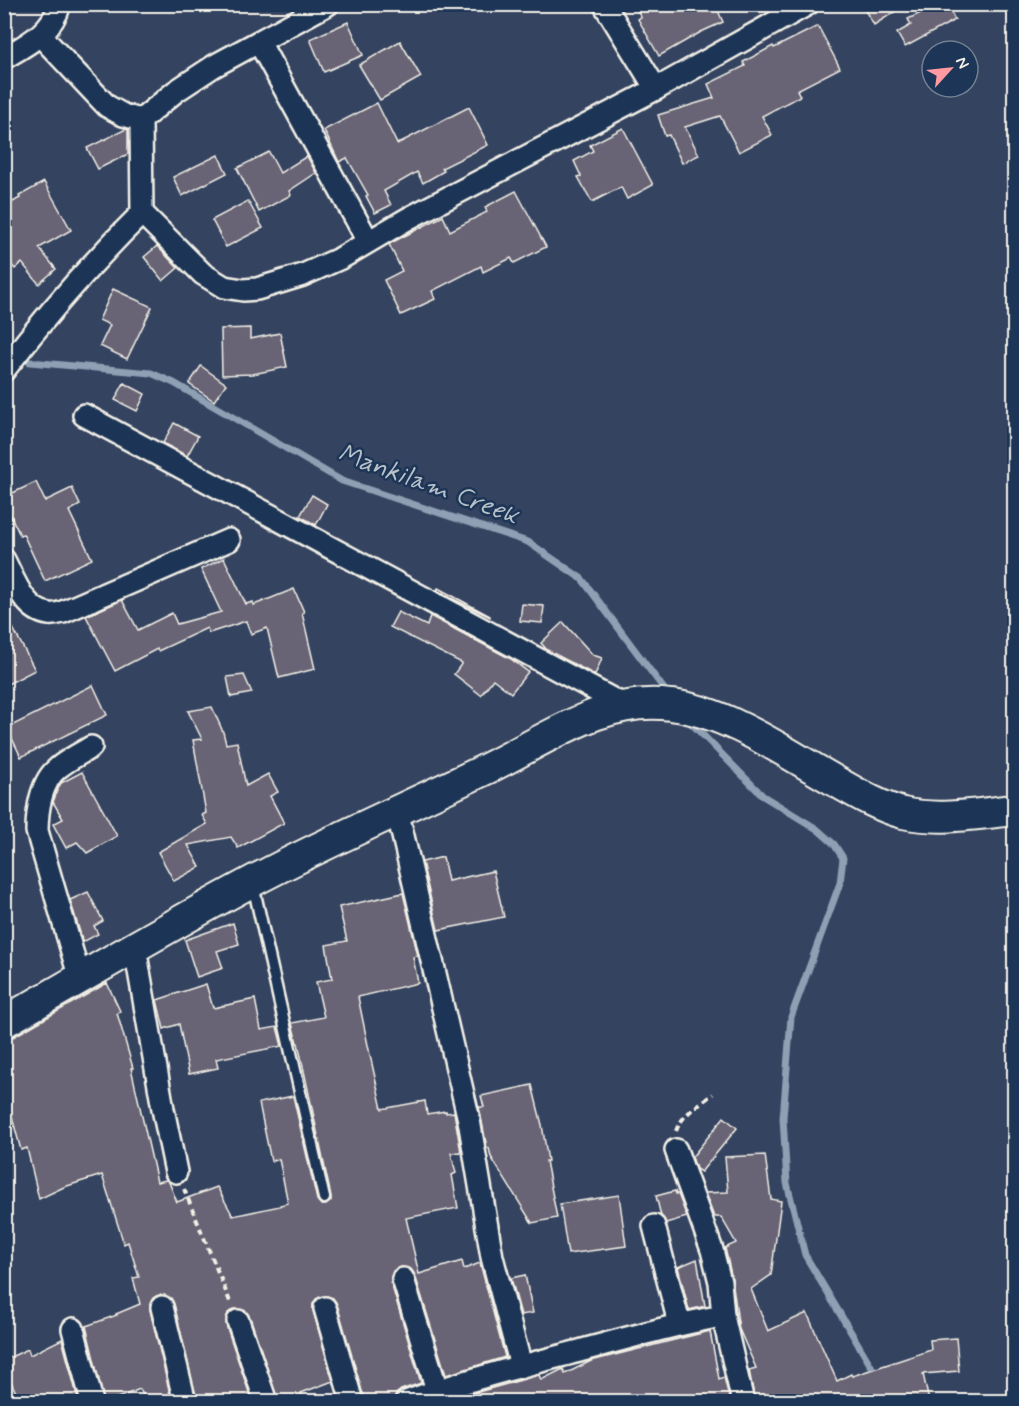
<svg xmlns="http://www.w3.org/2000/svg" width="1019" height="1406" font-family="Mynerve,sans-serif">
<rect width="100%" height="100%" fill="#344360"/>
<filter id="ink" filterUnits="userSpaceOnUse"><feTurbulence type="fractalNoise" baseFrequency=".0167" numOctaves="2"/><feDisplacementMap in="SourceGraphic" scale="12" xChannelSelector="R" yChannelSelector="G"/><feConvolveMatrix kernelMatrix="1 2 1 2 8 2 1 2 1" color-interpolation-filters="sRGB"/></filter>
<g filter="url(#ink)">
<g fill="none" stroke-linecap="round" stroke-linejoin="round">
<g stroke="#8ea0b3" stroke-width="7">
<path d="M30 362 151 373 174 383 342 481 528 542 582 579 664 689"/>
<path d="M687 719 763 796 817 829 834 844 843 858 840 883 791 1017 783 1118 787 1183 805 1255 877 1376"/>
</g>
</g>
<g fill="#686474" stroke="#f4f1e8" stroke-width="1.5">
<path d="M634 4H715L723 22 701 32 659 56 638 19 641 17Z"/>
<path d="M861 4H907L874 25Z"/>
<path d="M947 5 955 20 905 47 897 33 911 25 908 19 933 7 935 12Z"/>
<path d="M348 22 363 55 324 72 310 39Z"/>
<path d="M818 26 840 68 797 90 800 96 762 116 772 135 739 152 720 116 685 127 699 155 682 163 669 135 665 136 658 115 714 98 708 84 745 66 743 62 773 46 774 48Z"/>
<path d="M400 41 421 77 380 100 359 65Z"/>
<path d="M377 103 397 144 469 107 488 145 442 168 444 171 423 183 417 172 384 191 391 205 375 213 366 196 368 195 347 158 339 162 324 130Z"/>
<path d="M623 128 653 185 627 199 621 187 592 202 578 177 581 176 574 161 593 151 590 145Z"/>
<path d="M126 129 128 130V154L98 169 87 148Z"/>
<path d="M269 152 280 173 307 156 316 173 289 191 291 195 259 212 237 168Z"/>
<path d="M218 155 227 173 182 196 173 177Z"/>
<path d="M44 182 71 230 39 248 56 269 39 284 22 263 15 269 4 256V207L20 198 19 196Z"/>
<path d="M516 191 546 247 514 263 511 258 483 272 481 266 432 291 435 299 401 315 384 280 402 271 389 244 443 216 450 231 487 212 485 207Z"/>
<path d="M248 201 263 228 226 247 212 220Z"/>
<path d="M157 246 178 268 163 281 144 257Z"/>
<path d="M113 289 152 307 127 359 100 346 110 325 99 320Z"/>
<path d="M250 328V339L280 333 287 367 253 374 222 375 221 329Z"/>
<path d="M201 366 226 384 214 401 189 384Z"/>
<path d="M124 383 145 394 137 411 115 400Z"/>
<path d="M174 423 198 436 187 456 163 443Z"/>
<path d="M36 482 45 501 72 488 80 505 69 511 92 559 45 581 23 534 20 535 4 502V497Z"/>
<path d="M312 495 327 504 316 525 300 516Z"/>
<path d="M224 558 246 604 253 602 254 605 294 589 304 612 302 613 315 669 279 678 267 628 251 634 246 621 209 633 207 628 158 651 157 649 115 671 86 616 122 600 138 630 172 613 177 624 221 612 201 569Z"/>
<path d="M438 588 490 616V617L437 591Z"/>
<path d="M522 604 544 606 542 623 520 621Z"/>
<path d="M4 611 35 670 4 686Z"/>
<path d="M398 612 427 626 430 616 511 659 528 672 511 693 493 679 481 695 454 674 462 663 390 627Z"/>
<path d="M563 622 593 655 602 658 595 675 547 650 541 643Z"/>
<path d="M244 675 252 693 231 697 227 677Z"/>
<path d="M93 685 107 715 21 757 7 728Z"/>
<path d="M212 707 223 732 226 744 237 742 246 786 268 774 278 792 270 796 284 823 238 848 231 837 188 845 200 867 174 881 158 852 207 824 202 815 206 813 193 740 202 739 188 711Z"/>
<path d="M82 772 117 836 87 853 77 842 66 848 53 824 63 819 53 802 59 787 61 783Z"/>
<path d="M443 857 448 881 493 871 504 917 438 930 422 862Z"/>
<path d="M88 892 103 921 94 926 98 934 83 942 70 900Z"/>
<path d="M403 893 418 956 413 957 418 983 358 997 370 1055 382 1109 425 1101 427 1114 446 1111V1113L454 1112 461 1152 451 1153 456 1173 452 1175 458 1208 406 1218 419 1274 462 1261 464 1269 480 1263 505 1357 446 1375 415 1275 411 1269 400 1267 393 1271 391 1277V1283L421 1383 401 1390 396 1394 394 1401H367L362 1391 337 1304 333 1298 327 1296 316 1299 313 1304V1311L333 1381 301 1393 305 1401H278L250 1317 246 1311 234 1309 228 1313 226 1325 252 1401H197L174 1304 171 1298 160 1295 153 1298 150 1304V1310L171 1398 164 1401H146L140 1389 110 1401H104L86 1326 117 1315 116 1314 140 1304 133 1278 139 1277 128 1242 124 1244 102 1175 64 1187 39 1199 27 1148 21 1150 12 1117 4 1098V1039L13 1037 107 983 120 1011 117 1013 133 1068H131L157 1182 166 1180 169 1182 177 1202 217 1187 233 1216 280 1206V1205L288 1203 279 1159 271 1161 259 1103 293 1096 317 1200 321 1205H326L331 1201V1196L298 1043H297L292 1023 324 1017 316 982 332 979 326 945 347 941 339 907Z"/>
<path d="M233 923 239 944 217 951 223 968 197 977 185 940Z"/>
<path d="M206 984 213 1008 255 999 261 1030 277 1027 282 1046 216 1059 218 1068 189 1074 179 1024 164 1029 157 1000Z"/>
<path d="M532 1085 542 1125 548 1161H546L557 1218 532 1223 491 1157 489 1148H487L479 1107H484L481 1096Z"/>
<path d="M724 1117 737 1128 701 1172 696 1169 692 1157Z"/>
<path d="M765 1155 771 1199 781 1201 771 1275 751 1289 768 1331 807 1313 837 1381 851 1374 852 1376 931 1350 930 1340 956 1338 959 1371 923 1374 929 1401H755L749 1370 756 1368 739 1329 732 1279 725 1248 736 1243 721 1217H714L705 1193 728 1192 725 1157Z"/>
<path d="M675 1191 676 1194H678L687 1217 666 1223 661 1216 656 1196Z"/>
<path d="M619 1195 626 1246 568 1254 560 1204Z"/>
<path d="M697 1259 705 1306 689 1310 678 1267Z"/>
<path d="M525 1275 533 1313 521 1315 511 1278Z"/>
<path d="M710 1331 719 1379 724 1377 730 1401H446L539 1375 541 1380 563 1369 565 1374 591 1361Z"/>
<path d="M62 1339 78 1399 73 1401H20L4 1367V1360L28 1349 30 1355Z"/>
</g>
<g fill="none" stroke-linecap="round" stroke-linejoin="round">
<defs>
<path id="lane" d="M253 885 324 1198"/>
<g id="street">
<path d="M604 4 656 89"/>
<path d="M41 36 107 106 123 115 141 120"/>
<path d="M259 42 368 241"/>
<path d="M4 58C28 44 52 32 60 4"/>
<path d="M141 120 176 91 214 66 328 4"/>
<path d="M142 213 203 274 224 287 243 290 257 289 303 275 341 258 409 218 656 89 808 4"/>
<path d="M4 370C47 314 92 262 142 213L141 120"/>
<path d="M84 415 625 706"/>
<path d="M4 560C14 579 24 611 49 614 53 615 59 613 63 612L229 540"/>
<path d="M397 810 469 1120 492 1257 521 1366"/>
<path d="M135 948 163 1109 176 1172"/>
<path d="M80 979 37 831C37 811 41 781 58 768 67 760 80 754 91 747"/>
<path d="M676 1150 712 1250 720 1282 723 1316"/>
<path d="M654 1226 679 1323"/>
<path d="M403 1279 437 1390"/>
<path d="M162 1307 185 1402"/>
<path d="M325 1308 352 1402"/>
<path d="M238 1321 266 1402"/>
<path d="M73 1329 92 1402"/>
<path d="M406 1402C459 1382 514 1368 568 1354 620 1340 671 1325 723 1316L743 1402"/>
</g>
<path id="secondary" d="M4 1022C87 975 169 926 253 881 328 841 407 807 484 770 543 742 603 695 671 705 729 712 787 754 837 782 858 794 880 807 903 813 939 821 978 814 1014 810"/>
</defs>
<use href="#lane" stroke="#f4f1e8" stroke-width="15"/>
<use href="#street" stroke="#f4f1e8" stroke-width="26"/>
<use href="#secondary" stroke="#f4f1e8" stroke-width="34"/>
<g stroke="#f4f1e8" stroke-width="4" stroke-dasharray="6 4.5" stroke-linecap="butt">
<path d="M676 1131C682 1114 700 1104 713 1094"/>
<path d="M184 1189 231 1304"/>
</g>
<use href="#lane" stroke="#1d3557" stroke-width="10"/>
<use href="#street" stroke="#1d3557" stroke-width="21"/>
<use href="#secondary" stroke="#1d3557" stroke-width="30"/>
</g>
</g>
<g text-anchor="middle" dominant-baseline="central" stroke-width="5" stroke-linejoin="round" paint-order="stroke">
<g font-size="26" font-style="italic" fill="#b8c2c9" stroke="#1d3557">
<text transform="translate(428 485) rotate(20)">Mankilam Creek</text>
</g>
</g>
<rect width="1019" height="1406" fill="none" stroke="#1d3557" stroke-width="24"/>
<rect x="12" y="12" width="995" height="1382" fill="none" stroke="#f4f1e8" stroke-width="2" filter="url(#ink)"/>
<g transform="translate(950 69) rotate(63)"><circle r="28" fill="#1d3557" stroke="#738091" stroke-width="1.5"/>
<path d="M0-4.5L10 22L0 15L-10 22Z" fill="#ff9aa2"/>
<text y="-9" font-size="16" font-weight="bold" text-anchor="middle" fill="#f4f1e8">N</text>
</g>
</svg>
